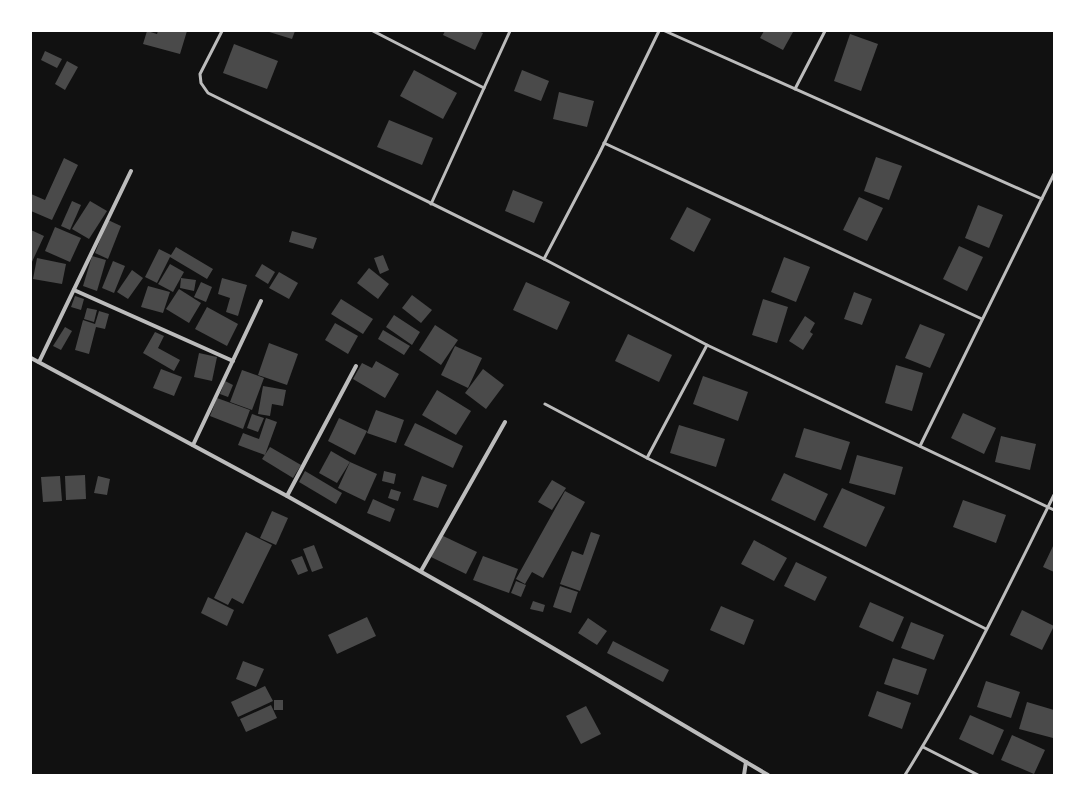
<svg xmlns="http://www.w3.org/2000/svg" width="1085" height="806" font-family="Commissioner,sans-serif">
<rect width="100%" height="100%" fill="#111"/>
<g fill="#4a4a4a">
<path d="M147 31 157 34 158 31H187L180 54 143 44Z"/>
<path d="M266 31H295L292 39Z"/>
<path d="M445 31H478L483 33 475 50 443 35Z"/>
<path d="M764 31H790L793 32 783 50 760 38Z"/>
<path d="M850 34 878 44 861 91 834 81Z"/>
<path d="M234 44 278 61 267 89 223 73Z"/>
<path d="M45 51 62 59 57 68 41 60Z"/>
<path d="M67 61 78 67 65 90 55 84Z"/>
<path d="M414 70 457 93 443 119 400 96Z"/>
<path d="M522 70 549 81 541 101 514 91Z"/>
<path d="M559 92 594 101 587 127 553 119Z"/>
<path d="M389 120 433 138 422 165 377 147Z"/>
<path d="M876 157 902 166 889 200 864 191Z"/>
<path d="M64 158 78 165 52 220 31 211V194L45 200Z"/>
<path d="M513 190 543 202 534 223 505 211Z"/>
<path d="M859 197 883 208 867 241 843 230Z"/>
<path d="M72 201 81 205 70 230 61 226Z"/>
<path d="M90 201 107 211 89 239 72 229Z"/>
<path d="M978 205 1003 215 989 248 965 238Z"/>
<path d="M687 207 711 219 694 252 670 239Z"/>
<path d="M108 220 121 226 108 259 95 253Z"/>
<path d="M55 227 81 238 70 262 45 251Z"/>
<path d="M31 230 44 236 31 264Z"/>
<path d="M292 231 317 238 313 249 289 242Z"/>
<path d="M959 246 983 257 967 291 943 279Z"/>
<path d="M176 247 213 269 207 279 170 257 157 283 145 277 159 249 171 255Z"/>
<path d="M383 255 389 270 380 274 374 258Z"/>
<path d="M92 256 106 260 97 291 83 286Z"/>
<path d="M784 257 810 267 796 302 771 292Z"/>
<path d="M37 258 66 264 62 284 33 279Z"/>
<path d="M113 261 125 266 114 293 102 288Z"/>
<path d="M170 264 184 272 173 292 158 284Z"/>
<path d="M262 264 275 272 268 284 255 276Z"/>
<path d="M369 268 389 284 378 299 357 283Z"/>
<path d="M132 270 143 278 128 299 117 292Z"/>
<path d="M279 272 298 283 289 299 269 288Z"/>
<path d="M181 278 196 280 194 291 180 288Z"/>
<path d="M222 278 247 285 238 316 226 312 230 298 218 294Z"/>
<path d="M201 282 212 287 206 302 194 297Z"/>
<path d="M526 282 570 302 557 330 513 310Z"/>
<path d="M148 286 170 292 163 313 141 307Z"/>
<path d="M179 289 201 303 189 323 166 309Z"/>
<path d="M854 292 872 299 862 325 844 319Z"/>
<path d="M412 295 432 310 421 323 402 308Z"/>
<path d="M75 296 84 299 81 310 71 307Z"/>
<path d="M341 299 373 319 363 334 331 314Z"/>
<path d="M763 299 788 307 777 343 752 335Z"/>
<path d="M207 307 238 324 227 346 195 329Z"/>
<path d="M87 308 97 310 94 322 84 319Z"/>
<path d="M99 311 109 314 105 329 96 327 89 354 75 350 83 320 95 324Z"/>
<path d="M394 315 420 332 412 345 386 327Z"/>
<path d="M805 316 815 323 810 332 813 334 803 350 789 341Z"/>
<path d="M335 323 358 336 348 354 325 340Z"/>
<path d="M920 324 945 334 930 368 905 358Z"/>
<path d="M435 325 458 340 441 365 419 350Z"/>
<path d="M65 327 72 331 61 350 53 346Z"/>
<path d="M383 330 410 346 404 355 378 339Z"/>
<path d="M155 332 164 336 158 348 180 360 174 371 143 353Z"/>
<path d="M628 334 672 355 659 382 615 361Z"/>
<path d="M269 343 298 354 287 385 258 375Z"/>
<path d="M455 346 482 358 468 388 441 375Z"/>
<path d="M199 353 217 357 212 381 194 377Z"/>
<path d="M376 361 399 374 385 398 353 379 362 363 372 368Z"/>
<path d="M896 365 923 373 912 411 885 403Z"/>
<path d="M161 369 182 377 174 396 153 388Z"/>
<path d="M483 369 504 385 486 409 465 393Z"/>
<path d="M242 370 264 378 252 410 230 402Z"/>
<path d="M703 376 748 392 738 421 693 404Z"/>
<path d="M225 381 233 385 228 397 220 394Z"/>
<path d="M263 386 286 390 283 406 272 404 270 416 258 414Z"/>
<path d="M437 390 471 411 456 435 422 415Z"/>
<path d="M217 398 250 410 243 429 210 416Z"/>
<path d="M376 410 404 420 396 443 367 433Z"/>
<path d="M963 413 996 428 984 454 951 438Z"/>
<path d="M252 414 264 418 258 432 247 428Z"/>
<path d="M266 418 277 422 265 455 238 445 243 433 259 439Z"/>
<path d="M339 418 367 431 355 455 328 441Z"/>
<path d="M415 423 463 446 453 468 404 445Z"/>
<path d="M679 425 725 439 716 467 670 453Z"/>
<path d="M804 428 850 442 841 470 795 457Z"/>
<path d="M1001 436 1036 444 1030 470 995 462Z"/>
<path d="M270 447 301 465 293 478 262 459Z"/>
<path d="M331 451 350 462 337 483 319 473Z"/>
<path d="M857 455 903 467 895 495 849 483Z"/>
<path d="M350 462 377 474 365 501 338 488Z"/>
<path d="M305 471 342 493 336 504 299 482Z"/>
<path d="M384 471 396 474 394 484 382 481Z"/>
<path d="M784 473 828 494 815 521 771 500Z"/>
<path d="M85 475 86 499 66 500 65 476Z"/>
<path d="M60 476 62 501 43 502 41 477Z"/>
<path d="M98 476 110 479 107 495 94 493Z"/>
<path d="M422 476 447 485 438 508 413 500Z"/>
<path d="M552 480 566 488 552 510 538 502Z"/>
<path d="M842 488 885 507 866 547 823 527Z"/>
<path d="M391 489 401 492 398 501 388 498Z"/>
<path d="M565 491 585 502 543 578 532 572 525 584 516 579Z"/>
<path d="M373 499 395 509 390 522 367 513Z"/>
<path d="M963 500 1006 515 996 543 953 527Z"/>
<path d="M272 511 288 518 276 545 260 538Z"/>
<path d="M246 532 272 545 243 604 232 598 228 605 214 598Z"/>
<path d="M591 532 600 535 580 591 560 584 572 551 583 555Z"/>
<path d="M441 535 477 552 466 574 431 557Z"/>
<path d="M754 540 787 558 774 581 741 564Z"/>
<path d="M1054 544V572L1043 567Z"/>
<path d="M314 545 323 568 312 572 303 549Z"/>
<path d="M302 556 308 571 298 575 291 560Z"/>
<path d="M483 556 518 569 509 593 473 580Z"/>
<path d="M796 562 827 577 815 601 784 586Z"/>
<path d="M516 581 526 585 521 597 511 593Z"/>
<path d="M560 586 578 592 571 613 553 607Z"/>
<path d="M208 597 234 610 227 626 201 613Z"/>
<path d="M533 601 545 605 543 612 530 609Z"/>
<path d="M870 602 904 617 893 642 859 627Z"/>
<path d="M721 606 754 620 744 645 710 630Z"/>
<path d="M1022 610 1054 626 1042 650 1010 635Z"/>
<path d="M367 617 376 636 337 654 328 635Z"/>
<path d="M588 618 607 631 597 645 578 633Z"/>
<path d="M911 622 944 635 934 660 901 648Z"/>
<path d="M613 641 669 670 663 682 607 653Z"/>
<path d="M893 658 927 669 918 695 884 684Z"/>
<path d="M243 661 264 669 256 687 236 679Z"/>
<path d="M986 681 1020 692 1011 718 977 707Z"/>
<path d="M265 686 273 701 238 717 231 702Z"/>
<path d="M877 691 911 703 902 729 868 716Z"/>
<rect x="274" y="700" width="9" height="10"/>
<path d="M1027 702 1054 710 1053 738 1019 729Z"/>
<path d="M271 705 277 718 246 732 240 719Z"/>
<path d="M586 706 601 734 581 744 566 716Z"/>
<path d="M970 715 1004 730 993 755 959 739Z"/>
<path d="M1012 735 1045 750 1034 774 1001 760Z"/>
</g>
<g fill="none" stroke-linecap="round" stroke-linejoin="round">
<g stroke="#bcbcbc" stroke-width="3">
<path d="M222 31 200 74 201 83 208 93 544 259 707 345 1054 510"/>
<path d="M373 31 484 88"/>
<path d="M665 31 1042 199"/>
<path d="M795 89 825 31"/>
<path d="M604 143 982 319"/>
<path d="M431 204 510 31"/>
<path d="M544 259 599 154 659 31"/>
<path d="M545 404 647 458 986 629"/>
<path d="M920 446 1054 174"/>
<path d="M647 458 707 345"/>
<path d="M923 747 978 775"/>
<path d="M905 775C961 686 1007 589 1054 495"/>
</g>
<g stroke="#bcbcbc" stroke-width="4">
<path d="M74 290 233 361"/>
<path d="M31 358 287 496 478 604 768 775"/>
<path d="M39 362 131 171"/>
<path d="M193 445 261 301"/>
<path d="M287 496 356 366"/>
<path d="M421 571 505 422"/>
<path d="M744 775 746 762"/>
</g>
</g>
<rect width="1085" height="806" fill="none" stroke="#ffffff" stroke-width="64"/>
</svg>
